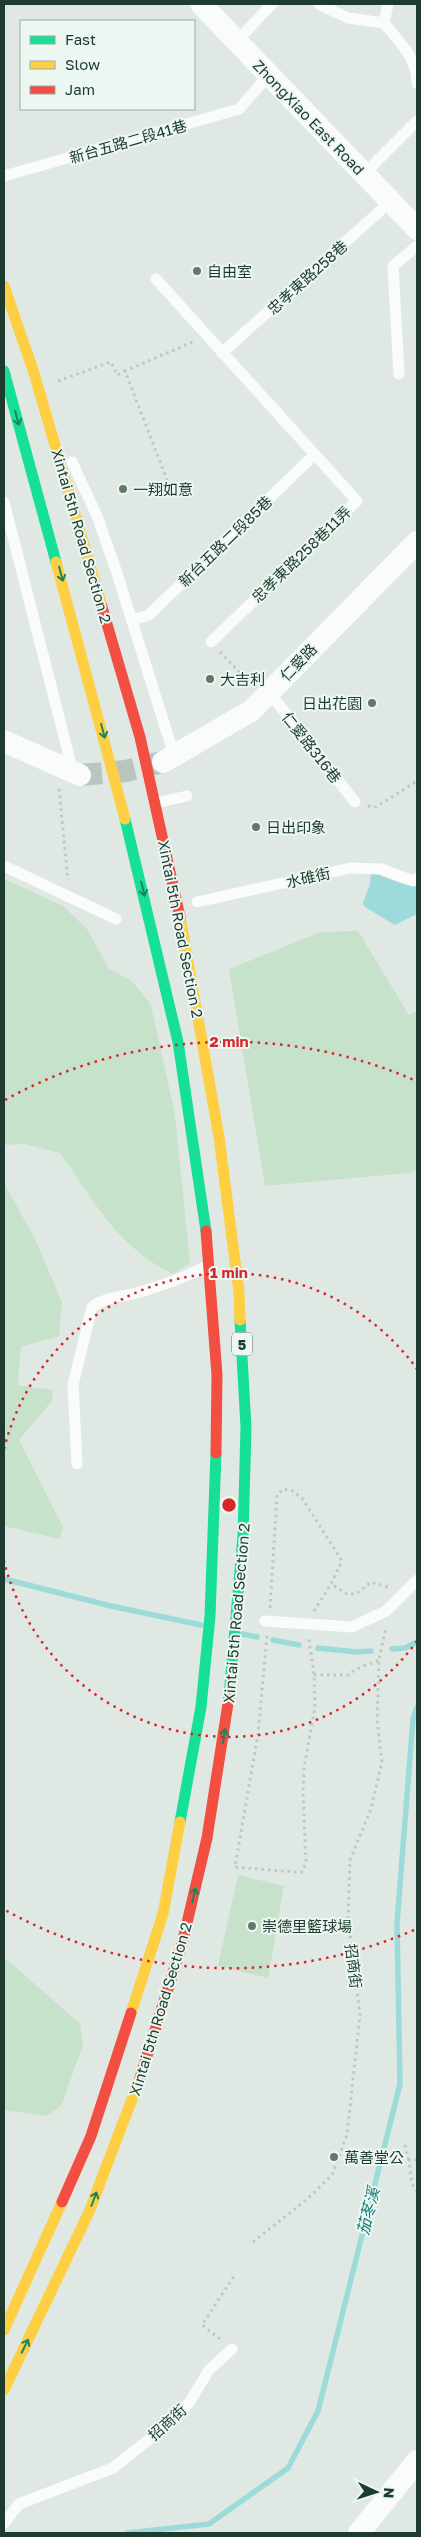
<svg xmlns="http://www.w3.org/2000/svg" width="421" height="2537" font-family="'Golos Text','Noto Sans TC',sans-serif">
<rect width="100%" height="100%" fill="#e0e8e3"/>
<g fill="#c7e2cb">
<path d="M4 879 63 906 87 929 109 969 132 981 151 1005 175 1115 190 1263 173 1274C118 1248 94 1201 60 1153L24 1144 4 1145Z"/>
<path d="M358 931 409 1015 417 1010V1169L409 1173 265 1186 229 969 321 932Z"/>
<path d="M4 1183 35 1239 62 1302 59 1336 21 1347 18 1385 53 1390 52 1401 19 1440 63 1527 60 1539 4 1526Z"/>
<path d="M238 1875 284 1886 268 1978 218 1966Z"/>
<path d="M4 1957 80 2024 83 2045 61 2106 46 2116 4 2110Z"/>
</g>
<path fill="#9cdbd9" d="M371 872 403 884H417V914L395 925 365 907 363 903 370 884Z"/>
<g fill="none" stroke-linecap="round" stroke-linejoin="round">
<g stroke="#9cdbd9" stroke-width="5.5">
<path d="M4 1579 111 1606 201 1625"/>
<path d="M242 1634 257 1637"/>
<path d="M273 1640 299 1645"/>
<path d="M318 1648 356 1652 371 1651"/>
<path d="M392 1649 405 1648 417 1642"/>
<path d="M127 2533 209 2524 288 2468 318 2411 400 2084 397 1923 413 1719 417 1707"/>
</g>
<path stroke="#b9c5bf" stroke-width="22" stroke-dasharray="22 11" stroke-linecap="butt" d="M80 775 126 771 162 762"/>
<g stroke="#bec8c3" stroke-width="3" stroke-dasharray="2.5 4" stroke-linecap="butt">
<path d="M58 381 111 362 117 375 125 371"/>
<path d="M172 493 125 371 195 341"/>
<path d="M220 652 250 683"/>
<path d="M59 789 68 880"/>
<path d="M368 806 376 807 417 781"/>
<path d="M270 1608 277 1495 283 1489 293 1491 302 1498 342 1561 331 1584 347 1594H356L371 1582 388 1587"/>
<path d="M314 1611 331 1584"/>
<path d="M267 1636 258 1734 235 1867 295 1872H302L306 1863 303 1793 304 1768 315 1707 314 1675 309 1639"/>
<path d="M314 1675H348C356 1667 369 1665 379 1660"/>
<path d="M405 2145 409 2160"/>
<path d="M417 2160H409L412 2184 417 2191"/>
<path d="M253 2242 306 2200 332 2175 347 2135 360 2015 348 1918 350 1860 371 1809 382 1762 377 1720 379 1659 386 1627"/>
<path d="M220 2339 202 2325 234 2276"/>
</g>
<g stroke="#fafcfb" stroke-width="11">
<path d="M319 4 348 18 384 23C399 42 417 57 417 83"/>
<path d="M384 23 388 4"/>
<path d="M237 41 272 4"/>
<path d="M364 174 417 121"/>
<path d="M4 176 239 109 268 76"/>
<path d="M156 279 357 501 211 642"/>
<path d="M222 353 391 201"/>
<path d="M399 374 393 266 417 246"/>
<path d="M72 462 97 516 116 570 174 755"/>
<path d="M4 502 73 772"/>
<path d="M132 620 149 615 314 455"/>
<path d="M269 692 355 802"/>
<path d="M155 803 187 796"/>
<path d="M4 866 116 919"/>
<path d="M197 902 350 868 381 869 413 881 417 878"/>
<path d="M77 1464 73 1385 92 1307C107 1296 123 1297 140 1292 164 1285 186 1277 209 1265"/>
<path d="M265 1621 352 1627 386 1611 417 1580"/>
<path d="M4 2523 19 2504 113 2468 157 2433 189 2403 209 2370 232 2349"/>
</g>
<g stroke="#fafcfb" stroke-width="22">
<path d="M201 4 417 229"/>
<path d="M4 741 80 775"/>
<path d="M163 762 251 711 417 542"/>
<path d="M359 2533 417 2461"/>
</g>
<g stroke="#16e098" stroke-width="11">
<path d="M4 371 56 562"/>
<path d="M125 819 178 1042 206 1231"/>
<path d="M229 1697 243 1536 246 1428 240 1320"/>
<path d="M180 1822 201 1707 210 1616 216 1453"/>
</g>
<g stroke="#ffcf43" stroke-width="11">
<path d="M4 286 34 373 102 607"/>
<path d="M56 562 125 819"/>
<path d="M180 917 219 1137 239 1292 240 1320"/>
<path d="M131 2013 163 1914 180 1822"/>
<path d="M4 2330 62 2202"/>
<path d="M4 2390 89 2212 140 2078"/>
</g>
<g stroke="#f24e42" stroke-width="11">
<path d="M102 607 140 737 180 917"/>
<path d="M206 1231 217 1375 216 1453"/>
<path d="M140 2078 182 1944 207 1838 229 1697"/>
<path d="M62 2202 91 2136 131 2013"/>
</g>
</g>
<defs><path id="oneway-shaft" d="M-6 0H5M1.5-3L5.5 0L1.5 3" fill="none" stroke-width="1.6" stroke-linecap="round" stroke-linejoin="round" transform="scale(1.25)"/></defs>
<g stroke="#1a855e">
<use href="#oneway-shaft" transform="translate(17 418) rotate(75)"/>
<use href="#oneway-shaft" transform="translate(61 574) rotate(75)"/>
<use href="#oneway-shaft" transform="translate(103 731) rotate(75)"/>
<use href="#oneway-shaft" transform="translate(143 889) rotate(76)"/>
<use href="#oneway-shaft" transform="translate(224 1736) rotate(-81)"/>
<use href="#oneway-shaft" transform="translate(194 1895) rotate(-77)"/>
<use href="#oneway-shaft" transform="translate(94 2199) rotate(-69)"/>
<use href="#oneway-shaft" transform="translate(25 2346) rotate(-64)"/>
</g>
<g fill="none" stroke="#d62828" stroke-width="2.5" stroke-dasharray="2.5 5">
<path d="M417 1641A232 232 0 0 1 4 1561M4 1449A232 232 0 0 1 417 1369"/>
<path d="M414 1930A463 463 0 0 1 5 1910M5 1100A463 463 0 0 1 414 1080"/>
</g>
<g fill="#61786d" stroke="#edf7f1" stroke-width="2">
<circle cx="197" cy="271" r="5"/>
<circle cx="123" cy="489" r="5"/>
<circle cx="210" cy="679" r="5"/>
<circle cx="372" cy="703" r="5"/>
<circle cx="256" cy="827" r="5"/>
<circle cx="252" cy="1926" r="5"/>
<circle cx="334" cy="2157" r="5"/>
</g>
<g text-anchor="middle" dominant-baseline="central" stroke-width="4" stroke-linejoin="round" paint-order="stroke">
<rect fill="#edf7f1" stroke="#5b7368" stroke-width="1" x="232" y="1332.5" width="20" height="23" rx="4"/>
<g font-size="14" font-weight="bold" fill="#1d3b2e">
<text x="242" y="1344">5</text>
</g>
<g font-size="15" fill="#1d3b2e" stroke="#edf7f1">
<text transform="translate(309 117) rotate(46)">ZhongXiao East Road</text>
<text transform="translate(128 141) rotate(-16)">新台五路二段41巷</text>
<text transform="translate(307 277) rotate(-42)">忠孝東路258巷</text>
<text transform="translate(82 536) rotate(74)">Xintai 5th Road Section 2</text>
<text transform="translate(225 541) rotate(-44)">新台五路二段85巷</text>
<text transform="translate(301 554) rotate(-44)">忠孝東路258巷11弄</text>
<text transform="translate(298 662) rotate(-46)">仁愛路</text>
<text transform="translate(312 747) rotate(52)">仁愛路316巷</text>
<text transform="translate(308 877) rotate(-13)">水碓街</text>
<text transform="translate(181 929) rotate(79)">Xintai 5th Road Section 2</text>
<text transform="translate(236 1613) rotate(-85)">Xintai 5th Road Section 2</text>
<text transform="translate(354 1966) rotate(83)">招商街</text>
<text transform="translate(160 2009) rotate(-73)">Xintai 5th Road Section 2</text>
<text transform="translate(167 2422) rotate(-42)">招商街</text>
</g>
<g font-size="15" fill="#1d3b2e" stroke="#edf7f1" text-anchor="start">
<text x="207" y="271">自由室</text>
<text x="133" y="489">一翔如意</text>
<text x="220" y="679">大吉利</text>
<text x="362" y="703" text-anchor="end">日出花園</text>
<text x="266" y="827">日出印象</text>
<text x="262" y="1926">崇德里籃球場</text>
<text x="344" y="2157">萬善堂公</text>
</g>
<g font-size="16" font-style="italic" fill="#137b7b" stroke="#edf7f1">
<text transform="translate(368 2211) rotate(-76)">茄苳溪</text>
</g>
</g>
<circle cx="229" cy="1505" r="8" fill="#d62828" stroke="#edf7f1" stroke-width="2.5"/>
<g font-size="15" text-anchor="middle" font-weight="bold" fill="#d62828" stroke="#edf7f1" stroke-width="4" stroke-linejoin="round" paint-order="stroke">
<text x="229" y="1047">2 min</text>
<text x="229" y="1278">1 min</text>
</g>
<rect width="421" height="2537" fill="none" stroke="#1d3b2e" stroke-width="10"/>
<rect x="20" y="20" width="175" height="90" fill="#edf7f1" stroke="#9aaca3"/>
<rect x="30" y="36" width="25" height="8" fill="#16e098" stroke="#9aaca3"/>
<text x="65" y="45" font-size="15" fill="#1d3b2e">Fast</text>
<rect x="30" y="61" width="25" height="8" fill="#ffcf43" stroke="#9aaca3"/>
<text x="65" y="70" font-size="15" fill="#1d3b2e">Slow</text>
<rect x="30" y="86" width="25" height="8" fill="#f24e42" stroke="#9aaca3"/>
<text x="65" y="95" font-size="15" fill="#1d3b2e">Jam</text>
<g transform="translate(376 2492) rotate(94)" stroke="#edf7f1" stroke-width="4" paint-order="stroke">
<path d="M0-4L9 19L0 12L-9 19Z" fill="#1d3b2e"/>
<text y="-8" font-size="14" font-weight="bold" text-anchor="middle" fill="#1d3b2e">N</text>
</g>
</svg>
